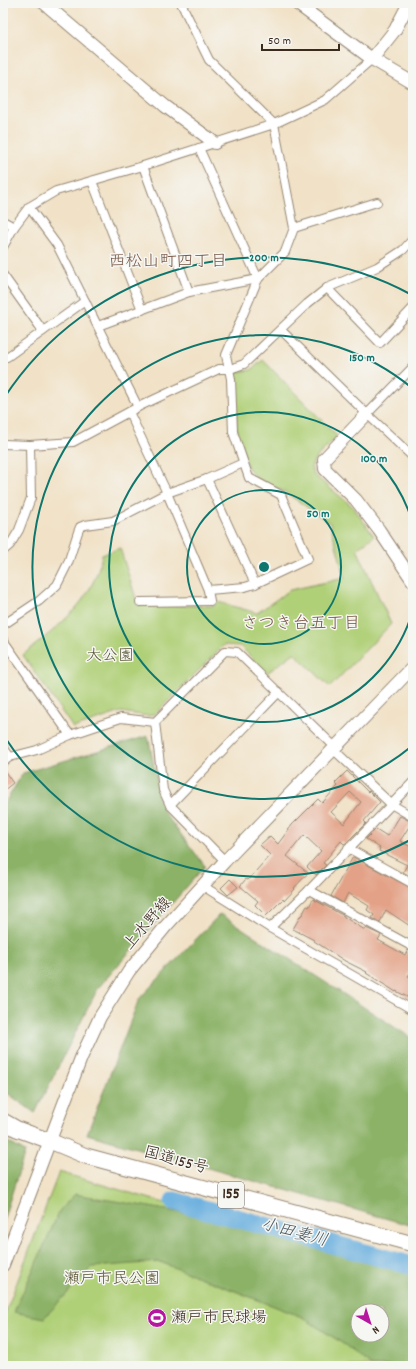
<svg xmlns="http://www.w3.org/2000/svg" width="416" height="1369" font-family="Dekko,'Klee One',sans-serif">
<rect width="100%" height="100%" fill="#f6f6f2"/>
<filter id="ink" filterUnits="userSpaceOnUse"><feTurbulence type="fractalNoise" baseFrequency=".025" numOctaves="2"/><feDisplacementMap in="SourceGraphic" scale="8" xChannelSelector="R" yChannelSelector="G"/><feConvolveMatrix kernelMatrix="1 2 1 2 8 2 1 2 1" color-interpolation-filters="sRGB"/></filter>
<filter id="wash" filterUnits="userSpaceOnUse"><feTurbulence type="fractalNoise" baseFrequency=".012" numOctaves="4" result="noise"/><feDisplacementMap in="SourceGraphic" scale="16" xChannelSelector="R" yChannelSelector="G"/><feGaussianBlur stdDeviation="0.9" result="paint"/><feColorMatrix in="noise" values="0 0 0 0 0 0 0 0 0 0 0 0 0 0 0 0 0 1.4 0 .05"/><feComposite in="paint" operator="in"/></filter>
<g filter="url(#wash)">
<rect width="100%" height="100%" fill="#f1e2c7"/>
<g fill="#b0d078" stroke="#767d4b" fill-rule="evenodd">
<path d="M263 360 337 436 315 459 311 467 314 475 353 507 374 536 357 549 391 624 330 687 294 653 267 673 240 646 224 645 156 713 148 716 121 712 73 728 23 655C58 626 93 603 102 555L120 548 138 605 213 606 218 602 257 613 290 590 345 578 330 523 285 492 256 478 247 466 237 434 235 372 251 370Z"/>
<path d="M59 1172 413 1276V1366H3V1319ZM358 1311H382V1335H358Z"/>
</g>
<g fill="#8cb268" stroke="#646e43" fill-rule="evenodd">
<path d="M148 736 163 811 205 866 98 988 35 1113 3 1090V806L23 773Z"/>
<path d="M220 914 413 1039V1226L87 1134 139 999Z"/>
<path d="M3 1139 25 1152 3 1221Z"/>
<path d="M75 1194 315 1236 413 1260V1366H371L345 1345 302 1317 160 1262 92 1267 44 1318 14 1312 60 1210ZM358 1311H382V1335H358Z"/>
</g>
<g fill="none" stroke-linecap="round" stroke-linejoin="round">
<path stroke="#67aede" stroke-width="19" d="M174 1201 413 1266"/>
</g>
<g id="blocks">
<g fill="#e3a287" fill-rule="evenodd">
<path d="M3 769 13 783 3 791Z"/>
<path d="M347 771 368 792 369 791 380 802 364 821 366 823 346 843 344 844 341 841 323 863 326 865 316 875 307 867 321 851 304 835 287 856 308 873 294 888 295 889 284 901 283 899 266 916 255 905 258 901 240 886 246 879 248 880 270 855 260 845 270 836 278 844 292 825 318 799 322 803 338 786 335 783ZM350 792 361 802 344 824 331 812Z"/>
<path d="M400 816 412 822 400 841 413 848V878L403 872 407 865 379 851 380 848 366 839 376 829 387 836 388 835Z"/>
<path d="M353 857 413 889V928L386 910 380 922 372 918 374 915 367 910 369 906 348 893 343 903 331 896Z"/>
<path d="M230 879 238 887 228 895 221 888Z"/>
<path d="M313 899 344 916V917L365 930 366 928 381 935 378 940 405 955 408 950 413 952V968L408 976 413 979V1000L396 991V992L366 973 367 972 345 961 314 941V940L293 929 301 915H302L307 906 309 907Z"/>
</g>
</g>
</g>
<g filter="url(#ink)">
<use href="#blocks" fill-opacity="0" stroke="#968672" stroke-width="1"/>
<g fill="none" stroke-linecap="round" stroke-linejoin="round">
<defs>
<g id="street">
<path d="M181 3 209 60 274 124 294 228 285 252 258 279 226 355 231 379 233 432 249 478 281 495 308 559 255 584 245 587 208 590"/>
<path d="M199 148 258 279"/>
<path d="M143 166 189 292"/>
<path d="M92 181 142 310"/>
<path d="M29 207 57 245 138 407"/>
<path d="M3 221 14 227"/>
<path d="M294 228 377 202"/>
<path d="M3 247 14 227 29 207 56 191 143 166 274 124 325 100 372 59"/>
<path d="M3 275 43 331"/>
<path d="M327 288 380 343 413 308"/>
<path d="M98 326 189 292 258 279"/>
<path d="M281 330 367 414 413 457"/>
<path d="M3 357H7L85 301"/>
<path d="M129 412 167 493 208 590 210 601 140 602"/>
<path d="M367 414 413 367"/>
<path d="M3 444 30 445 73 442 138 407 219 369H230L244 364 307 304 327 288 377 267 403 250 413 239"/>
<path d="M207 479 255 584"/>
<path d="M3 551 10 545 19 530 31 498 30 445"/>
<path d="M3 625 39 601 57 585 68 563 78 532 80 527 85 525 113 521 167 493 207 479 243 463"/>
<path d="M3 640 70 735"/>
<path d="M155 722 225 651 237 652 335 747"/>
<path d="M155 722 163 790 170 805 225 861"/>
<path d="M3 747 10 757"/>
<path d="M333 749 391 804 413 817"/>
<path d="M3 762 10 757 37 750 70 735 121 718 155 722"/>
<path d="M170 805 279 692"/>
<path d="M348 848 413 884"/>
<path d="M203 886 270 928 413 1010"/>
<path d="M309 890 413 947"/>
<path d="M270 928 309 890 413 782"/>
</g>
<g id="secondary">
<path d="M44 3 165 106 215 143"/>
<path d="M296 3 372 59 413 83"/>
<path d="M372 59 395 30 409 3"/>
<path d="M367 414 324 459 325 469 356 500 379 530 413 581"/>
<path d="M3 1265 81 1058 100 1017 129 971 166 926 225 861 413 667"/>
</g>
<path id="highway" d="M3 1121 17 1129 50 1141 86 1156 413 1244"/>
</defs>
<use href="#street" stroke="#968672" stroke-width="10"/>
<use href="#secondary" stroke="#968672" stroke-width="14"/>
<use href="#highway" stroke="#968672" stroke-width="17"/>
<use href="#street" stroke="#fff" stroke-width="8"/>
<use href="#secondary" stroke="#fff" stroke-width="12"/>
<use href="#highway" stroke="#fff" stroke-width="15"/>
</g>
</g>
<g fill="none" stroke="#0f766e" stroke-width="2">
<circle cx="264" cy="567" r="77"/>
<path d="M413 610A155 155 0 1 1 413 524"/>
<path d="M412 746A232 232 0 1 1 412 388"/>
<path d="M412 839A310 310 0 0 1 4 736M4 398A310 310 0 0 1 412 295"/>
</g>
<defs>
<symbol id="stadium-disc" viewBox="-11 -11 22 22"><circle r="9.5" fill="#b5179e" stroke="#f6f6f2"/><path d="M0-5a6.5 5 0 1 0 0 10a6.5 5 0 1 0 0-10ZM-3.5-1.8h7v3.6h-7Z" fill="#fff"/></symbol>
</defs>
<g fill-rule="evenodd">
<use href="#stadium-disc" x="146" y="1307" width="22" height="22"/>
</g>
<g text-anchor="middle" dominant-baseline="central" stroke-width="3" stroke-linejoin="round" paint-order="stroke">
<rect fill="#f6f6f2" stroke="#73675e" stroke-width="1" x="218" y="1182" width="26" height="26" rx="3"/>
<g font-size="15" font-weight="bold" fill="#3b2a1e">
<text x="231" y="1195">155</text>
</g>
<g font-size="16" fill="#585434" stroke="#f6f6f2">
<text x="110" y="656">大公園</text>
<text x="112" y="1279">瀬戸市民公園</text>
</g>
<g font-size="16" fill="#3b2a1e" stroke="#f6f6f2">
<text transform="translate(148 924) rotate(-49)">上水野線</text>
<text transform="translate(176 1161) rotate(15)">国道155号</text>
</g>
<g font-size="16" fill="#3b2a1e" stroke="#f6f6f2" text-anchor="start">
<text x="171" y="1318">瀬戸市民球場</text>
</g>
<g font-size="17" fill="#765443" stroke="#f6f6f2">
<text x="168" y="263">西松山町四丁目</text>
<text x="301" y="625">さつき台五丁目</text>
</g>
<g font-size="17" font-style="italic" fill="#4a5861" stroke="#f6f6f2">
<text transform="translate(294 1234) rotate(15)">小田妻川</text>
</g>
</g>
<circle cx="264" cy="567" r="6" fill="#0f766e" stroke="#f6f6f2" stroke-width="2"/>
<g font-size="12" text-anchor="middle" font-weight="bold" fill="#0f766e" stroke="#f6f6f2" stroke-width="3" stroke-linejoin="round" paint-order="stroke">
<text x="264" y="261">200 m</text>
<text x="362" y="361">150 m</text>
<text x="374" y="462">100 m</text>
<text x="318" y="517">50 m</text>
</g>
<rect width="416" height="1369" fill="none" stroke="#f6f6f2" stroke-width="16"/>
<g transform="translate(370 1323) rotate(141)"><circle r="19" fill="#f6f6f2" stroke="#aba49d"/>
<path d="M0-3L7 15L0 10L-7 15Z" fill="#b5179e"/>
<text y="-6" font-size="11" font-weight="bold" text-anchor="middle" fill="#3b2a1e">N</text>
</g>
<path d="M262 44v6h77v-6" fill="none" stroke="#3b2a1e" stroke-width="2"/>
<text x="268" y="44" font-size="12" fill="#3b2a1e" stroke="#f6f6f2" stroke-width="3" paint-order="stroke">50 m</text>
</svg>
